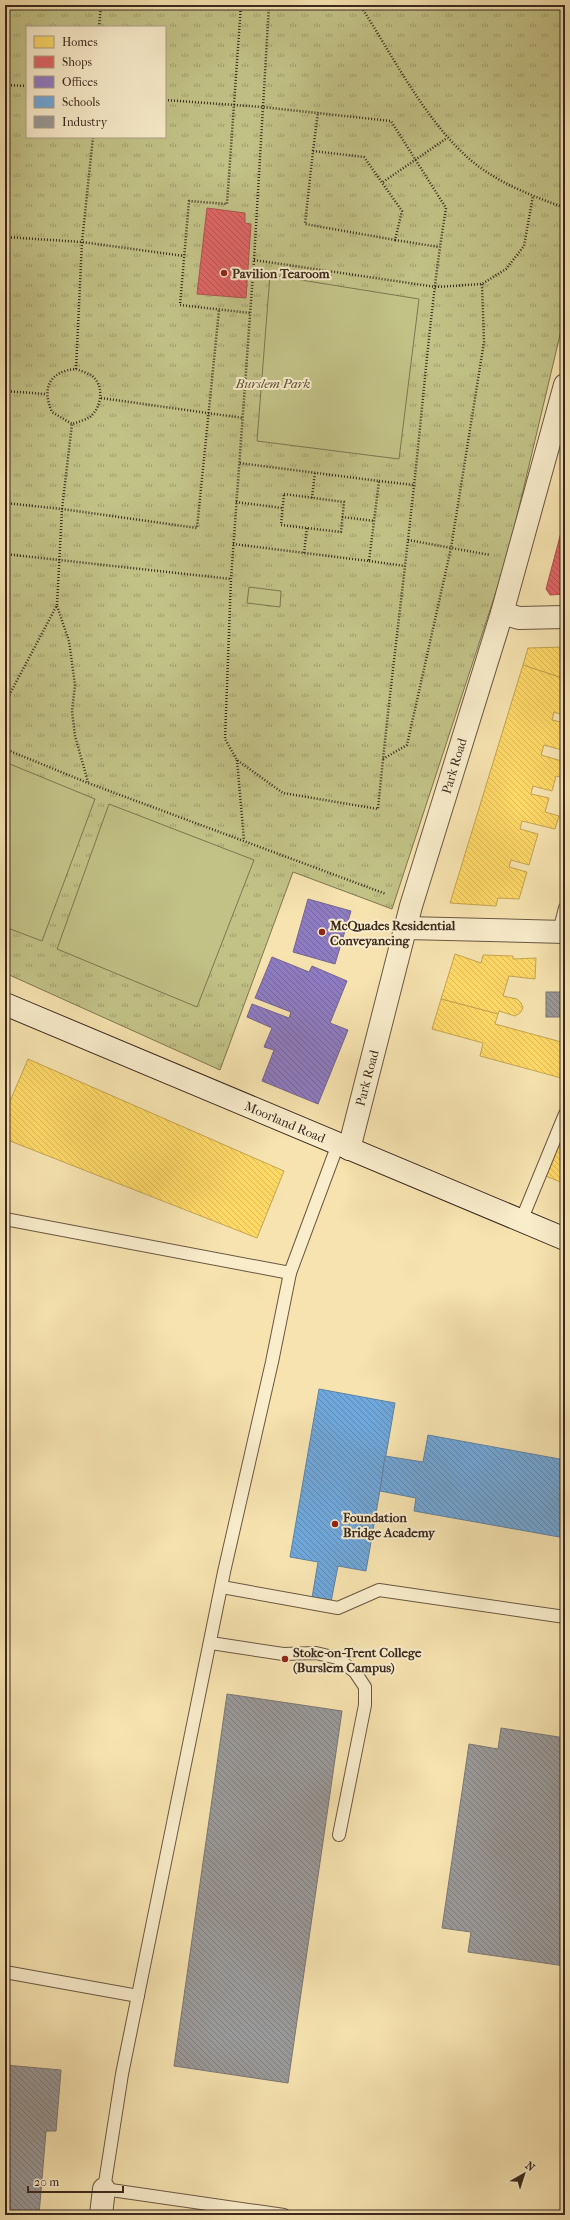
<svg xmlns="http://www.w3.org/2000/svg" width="570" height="2220" font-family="'IM FELL French Canon',serif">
<defs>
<pattern id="park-tufts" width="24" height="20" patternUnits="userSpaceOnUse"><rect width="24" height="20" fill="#c2c287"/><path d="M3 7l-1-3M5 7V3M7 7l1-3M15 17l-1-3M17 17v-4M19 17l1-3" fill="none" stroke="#9f9e6e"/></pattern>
<pattern id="homes-back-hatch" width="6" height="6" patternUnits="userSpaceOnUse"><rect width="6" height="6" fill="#ffd966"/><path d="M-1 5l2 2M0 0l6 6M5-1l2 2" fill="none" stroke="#dbba58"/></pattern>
<pattern id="shops-back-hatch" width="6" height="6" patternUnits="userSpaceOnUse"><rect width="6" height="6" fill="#e06666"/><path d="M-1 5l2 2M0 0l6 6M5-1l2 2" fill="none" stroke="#b75453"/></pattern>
<pattern id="offices-back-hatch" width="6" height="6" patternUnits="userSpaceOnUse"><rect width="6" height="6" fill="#8e7cc3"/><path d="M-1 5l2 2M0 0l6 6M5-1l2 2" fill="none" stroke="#75669e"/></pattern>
<pattern id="schools-back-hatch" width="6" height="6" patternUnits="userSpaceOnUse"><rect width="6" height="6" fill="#6fa8dc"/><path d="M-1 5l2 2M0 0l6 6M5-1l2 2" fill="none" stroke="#5c89b2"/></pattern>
<pattern id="industry-back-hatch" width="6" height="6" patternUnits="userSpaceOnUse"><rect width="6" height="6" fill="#999"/><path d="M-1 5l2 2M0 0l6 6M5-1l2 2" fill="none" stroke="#7e7d7c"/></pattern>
</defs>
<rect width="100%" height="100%" fill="#f6e3b0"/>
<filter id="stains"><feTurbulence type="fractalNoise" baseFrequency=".005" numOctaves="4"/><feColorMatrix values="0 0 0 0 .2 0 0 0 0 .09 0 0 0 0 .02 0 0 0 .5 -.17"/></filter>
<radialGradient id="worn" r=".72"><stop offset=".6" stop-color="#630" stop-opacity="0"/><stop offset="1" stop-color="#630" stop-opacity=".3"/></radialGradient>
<path fill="url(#park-tufts)" stroke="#7e7652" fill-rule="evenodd" d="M5 5H565V314L507 558 392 909 293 872 220 1070 5 973ZM27 27H165V137H27Z"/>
<g fill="#c2c287" stroke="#7e7652">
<path d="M270 275 419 299 399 459 257 441Z"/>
<path d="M249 587 281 591 280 607 247 603Z"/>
<path d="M5 762 95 799 42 941 5 927Z"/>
<path d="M109 804 254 860 197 1007 57 949Z"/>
</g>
<g fill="url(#homes-back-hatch)" stroke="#c4a450">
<path d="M565 647V679L523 665 528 648Z"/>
<path d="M523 665 565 679V716L554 712 552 720 565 723V739L562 750 544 745 541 755 565 762V778L556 776 552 791 533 786 531 794 549 798 545 812 559 816 555 829 522 821 520 829 538 834 529 865 511 860 509 867 527 872 519 899 498 898 496 906 450 903Z"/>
<path d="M455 954 481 963 483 955 513 956V959L536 958 535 979 509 976 503 996 517 999 521 1003 523 1008 520 1013 515 1016 499 1011 498 1014 441 999Z"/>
<path d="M441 999 498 1014 495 1024 565 1043V1079L480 1056 483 1043 432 1029Z"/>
<path d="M28 1059 284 1171 257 1238 5 1139V1113Z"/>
<path d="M565 1131V1184L546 1176Z"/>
</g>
<g fill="url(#shops-back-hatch)" stroke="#ae5450">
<path d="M207 208 245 213V223L251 224 246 298 197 294Z"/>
<path d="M563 525 565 526V594L550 595 546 589Z"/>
</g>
<g fill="url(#offices-back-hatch)" stroke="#756392">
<path d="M308 899 351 911 335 964 293 952Z"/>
<path d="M272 957 309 972 312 966 347 981 330 1023 348 1030 318 1104 262 1081 274 1050 264 1047 272 1028 247 1017 252 1004 289 1018 291 1012 255 998Z"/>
</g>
<g fill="url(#schools-back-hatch)" stroke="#5f82a3">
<path d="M319 1389 395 1403 366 1571 338 1566 331 1602 312 1598 318 1562 290 1557Z"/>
<path d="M428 1435 565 1460V1538L414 1511 416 1498 380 1491 385 1456 423 1462Z"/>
</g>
<g fill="url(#industry-back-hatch)" stroke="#7c7774">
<rect x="546" y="992" width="19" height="25"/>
<path d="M227 1694 342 1711 288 2083 174 2066Z"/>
<path d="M501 1728 565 1738V1966L468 1952 471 1932 442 1928 469 1744 498 1749Z"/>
<path d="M5 2065 61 2070 56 2131H46L39 2215H5Z"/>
</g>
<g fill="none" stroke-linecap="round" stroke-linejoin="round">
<defs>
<g id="service">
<path d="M559 932 565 908"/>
<path d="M5 1219 290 1273"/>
<path d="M521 1221 565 1114"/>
<path d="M222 1587 338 1608 379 1590 565 1617"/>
<path d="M211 1643 283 1654 316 1653 337 1658 355 1672 365 1687V1705L339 1835"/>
<path d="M5 1972 138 1996"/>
<path d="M284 2215 104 2189 122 2074 224 1572 272 1362 290 1273 338 1144"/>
</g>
<g id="minor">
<path d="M502 613 519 618 565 617"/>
<path d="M406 928 565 932"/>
<path d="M349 1149 411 906 502 613 565 385"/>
<path d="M101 2215 104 2189"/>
</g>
<path id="secondary" d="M5 1004 565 1239"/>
</defs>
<use href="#service" stroke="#695842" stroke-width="14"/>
<use href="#minor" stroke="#695842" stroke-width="24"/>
<use href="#secondary" stroke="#3a291e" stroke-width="24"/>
<g stroke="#3a291e" stroke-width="2.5" stroke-dasharray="1 2" stroke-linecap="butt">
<path d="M241 5 227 204 189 201 180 305 250 313"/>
<path d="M360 5C393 56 426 123 473 162 500 184 533 196 565 208"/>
<path d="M99 27 101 5"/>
<path d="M5 85 27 86"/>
<path d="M165 100 262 107 391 121 446 208C432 293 425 381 416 467 404 581 389 695 378 809L283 793 237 760 225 739 231 579 254 260 269 5"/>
<path d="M313 151 364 157 402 211 395 240 305 224Z"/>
<path d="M313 151 318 112"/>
<path d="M383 182 447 138"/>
<path d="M5 237 82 242 184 256"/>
<path d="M395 240 439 247"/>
<path d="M254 260 436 287 482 284 506 269 524 246 533 196"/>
<path d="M76 369 82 242 93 137"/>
<path d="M76 369C81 371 87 373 91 375 105 385 102 407 90 417 85 420 78 422 72 424L52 412C41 388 50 371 76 369Z"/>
<path d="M5 391 46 394"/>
<path d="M101 398 243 418"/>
<path d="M379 481 414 485"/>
<path d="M284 494 344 502 341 532 281 525Z"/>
<path d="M312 498 315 472"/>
<path d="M236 502 282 508"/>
<path d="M5 503 62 509 197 528 219 310"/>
<path d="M342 517 374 521"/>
<path d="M408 540 490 555"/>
<path d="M233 544 369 561 379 481 239 463"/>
<path d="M304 553 307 528"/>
<path d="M5 554 231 579"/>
<path d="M369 561 405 566"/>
<path d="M57 606 69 641 75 685 72 711 75 736 88 782"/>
<path d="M5 703 57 605 62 509 72 424"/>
<path d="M5 749 88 783 386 894"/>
<path d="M383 759 407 745 451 548 484 342 482 284"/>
<path d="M237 760 244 840"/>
</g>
<use href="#service" stroke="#f9edcc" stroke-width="12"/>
<use href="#minor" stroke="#f9edcc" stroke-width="22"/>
<use href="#secondary" stroke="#f9edcc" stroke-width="22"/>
</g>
<g fill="#8f2418" stroke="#f9edcc" stroke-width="1.5">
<circle cx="224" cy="273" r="4"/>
<circle cx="322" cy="932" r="4"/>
<circle cx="335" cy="1524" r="4"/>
<circle cx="285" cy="1659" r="4"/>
</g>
<g text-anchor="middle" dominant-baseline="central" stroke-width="4" stroke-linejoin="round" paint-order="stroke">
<g font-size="13" font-weight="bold" fill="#3a291e" stroke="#f9edcc" text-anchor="start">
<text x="232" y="273">Pavilion Tearoom</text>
<text x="330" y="925">McQuades Residential<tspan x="330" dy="15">Conveyancing</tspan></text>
<text x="343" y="1517">Foundation<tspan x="343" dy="15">Bridge Academy</tspan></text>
<text x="293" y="1652">Stoke-on-Trent College<tspan x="293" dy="15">(Burslem Campus)</tspan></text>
</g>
<g font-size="13" font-style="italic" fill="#5c4f38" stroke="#f9edcc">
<text x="273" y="383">Burslem Park</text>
</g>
<g font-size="13" fill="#3a291e" stroke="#f9edcc">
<text transform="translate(454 766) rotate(-73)">Park Road</text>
<text transform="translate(367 1078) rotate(-75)">Park Road</text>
<text transform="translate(285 1122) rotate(23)">Moorland Road</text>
</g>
</g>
<rect width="570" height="2220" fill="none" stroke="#f6e3b0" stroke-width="20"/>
<rect x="6" y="6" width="558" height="2208" fill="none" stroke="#3a291e" stroke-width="2"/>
<rect x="10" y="10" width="550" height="2200" fill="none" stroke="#3a291e"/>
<rect x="26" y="26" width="140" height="112" fill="#f9edcc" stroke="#ad9f86"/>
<rect x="34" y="36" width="20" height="12" fill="#ffd966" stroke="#ad9f86"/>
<text x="62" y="46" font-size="12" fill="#3a291e">Homes</text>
<rect x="34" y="56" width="20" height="12" fill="#e06666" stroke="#ad9f86"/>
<text x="62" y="66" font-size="12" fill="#3a291e">Shops</text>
<rect x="34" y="76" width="20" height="12" fill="#8e7cc3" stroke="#ad9f86"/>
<text x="62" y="86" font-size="12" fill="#3a291e">Offices</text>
<rect x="34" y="96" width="20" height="12" fill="#6fa8dc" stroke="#ad9f86"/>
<text x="62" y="106" font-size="12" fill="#3a291e">Schools</text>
<rect x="34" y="116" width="20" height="12" fill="#999999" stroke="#ad9f86"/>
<text x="62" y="126" font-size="12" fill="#3a291e">Industry</text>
<g transform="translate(524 2174) rotate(39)" stroke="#f9edcc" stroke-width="3" paint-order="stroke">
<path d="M0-3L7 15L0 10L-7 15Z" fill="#3a291e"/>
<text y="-6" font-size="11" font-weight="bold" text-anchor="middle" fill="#3a291e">N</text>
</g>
<path d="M28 2186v6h95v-6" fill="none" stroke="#3a291e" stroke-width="2"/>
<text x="34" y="2186" font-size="12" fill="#3a291e" stroke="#f9edcc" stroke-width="3" paint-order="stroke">20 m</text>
<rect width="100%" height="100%" filter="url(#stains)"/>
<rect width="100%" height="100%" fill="url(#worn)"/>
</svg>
